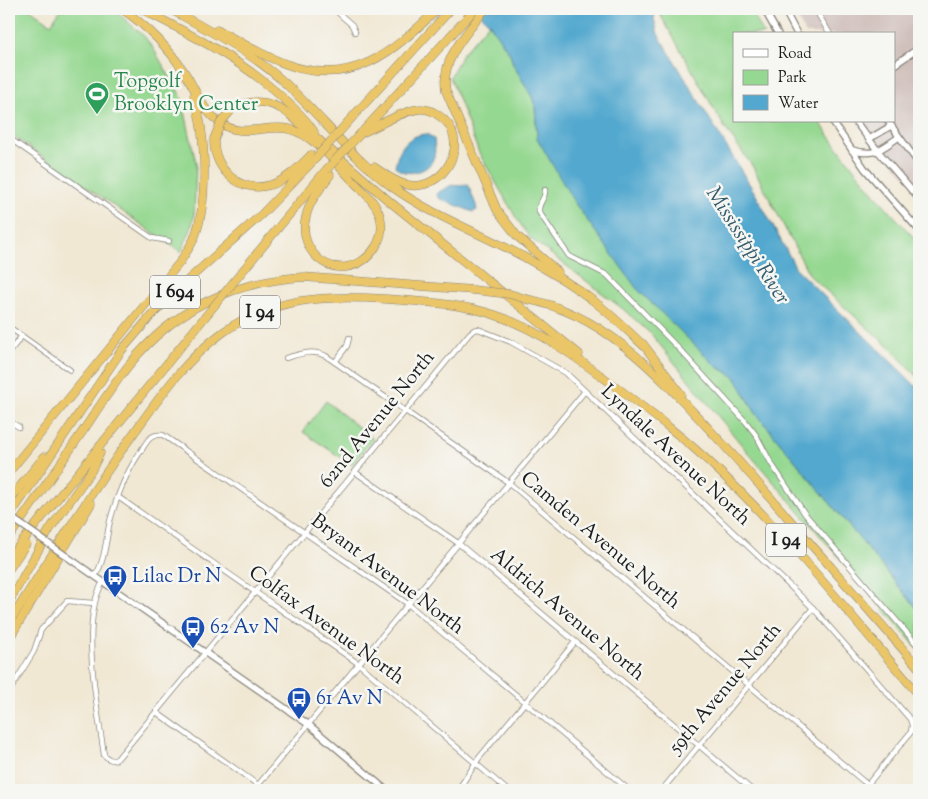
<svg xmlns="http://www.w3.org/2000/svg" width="928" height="799" font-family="'Sorts Mill Goudy',serif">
<rect width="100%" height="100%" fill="#f6f6f2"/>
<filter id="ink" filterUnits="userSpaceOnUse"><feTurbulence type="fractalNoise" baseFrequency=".02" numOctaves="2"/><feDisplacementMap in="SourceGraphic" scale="10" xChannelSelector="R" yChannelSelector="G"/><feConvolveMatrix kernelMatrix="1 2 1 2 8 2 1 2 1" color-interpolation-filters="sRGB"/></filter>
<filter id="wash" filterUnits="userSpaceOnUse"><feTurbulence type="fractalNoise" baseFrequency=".0096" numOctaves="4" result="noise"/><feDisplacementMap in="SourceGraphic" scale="20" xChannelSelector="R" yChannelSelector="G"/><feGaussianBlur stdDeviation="1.12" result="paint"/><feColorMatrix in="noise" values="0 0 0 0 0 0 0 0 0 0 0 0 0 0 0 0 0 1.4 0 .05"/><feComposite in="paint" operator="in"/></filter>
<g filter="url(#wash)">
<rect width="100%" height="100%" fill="#f1e8d4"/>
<path fill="#d0c0bc" d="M792 9H919V191L894 164 863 121H894V34H806Z"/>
<g fill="#95d891" stroke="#587a56">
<path d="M9 9H30L51 24 61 9H110L120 15 144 36 153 48 182 98 196 163 194 217 190 232 181 252 26 145 9 132Z"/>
<path d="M657 9H750L764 34H734V121H819C849 165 883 205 919 243V378L890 348 810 276 753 167 725 128Z"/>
<path d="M489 23 510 54 513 64 532 97 535 106 537 138 553 164 716 366 735 377 755 412 919 611V650L745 449 651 334 623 309 530 238 515 216 479 153 450 77 463 53Z"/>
<path d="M326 401 373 439 352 465 303 432Z"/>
</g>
<g fill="#53a8cf" stroke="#386276">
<path d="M476 9H656L654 19 658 34 756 195 797 270 919 389V611L755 412 735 377 716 366 637 289 574 202 537 138 535 106 532 97 513 64 510 54 489 23Z"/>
<path d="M427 134 434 139C435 147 436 156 431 163 424 173 403 177 395 166 399 148 407 135 427 134Z"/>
<path d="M465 184 468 185 476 205 477 210 473 212 438 198 437 193 452 185 461 186Z"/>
</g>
</g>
<g filter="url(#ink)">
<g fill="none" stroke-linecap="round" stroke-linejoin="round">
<defs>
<g id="minor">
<path d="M334 9 352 25 355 32"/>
<path d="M815 9 830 34"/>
<path d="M9 138 152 238 169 241"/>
<path d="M545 190C546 199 537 203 539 212L569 256 607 275 681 351 746 422 756 435 771 463 805 514 919 647"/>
<path d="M9 327 70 370"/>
<path d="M9 352 22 336"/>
<path d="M286 358C300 354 312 349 326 356L509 483 863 781 876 790"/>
<path d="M335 362 347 346 349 338"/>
<path d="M9 421 19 427"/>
<path d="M355 472 458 543 752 790"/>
<path d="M118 497 359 664 507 790"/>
<path d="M95 576C105 561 106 539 110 521 117 496 126 472 141 451 147 441 151 433 163 435L408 604 629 790"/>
<path d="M103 582C79 621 98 710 104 755 108 759 112 762 117 759L470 333 474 330 478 329 511 342 566 373 813 608 910 719 912 725 911 732 863 790"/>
<path d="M9 692 34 651 41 630 67 601 94 603"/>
<path d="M156 712 265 790"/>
<path d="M117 790 124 787 130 790"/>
<path d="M254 790 585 391"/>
<path d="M458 790 479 758 575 642"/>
<path d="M662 790 813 608"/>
</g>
<g id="tertiary">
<path d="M764 9 778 34"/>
<path d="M784 9 797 34"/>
<path d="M894 65 919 48"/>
<path d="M832 121 865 169 919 230"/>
<path d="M855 121 878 151 919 199"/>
<path d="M888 121 919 164"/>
<path d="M869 139 891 126"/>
<path d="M852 150C875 157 881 149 899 137"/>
<path d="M76 563 308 724 386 790"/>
</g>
<g id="motorway">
<path d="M122 9C147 26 168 47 185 73 196 90 202 110 219 122 240 139 265 124 289 129 314 134 340 168 358 186 366 194 375 202 379 213 388 237 371 263 346 267 318 270 299 243 306 217 309 201 321 188 330 175"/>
<path d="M141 9C192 35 244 61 286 101 296 110 307 120 314 132"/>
<path d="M170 9C210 31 251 52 285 83 321 116 351 157 391 186 431 215 480 233 524 257 548 270 573 285 595 302 613 316 629 332 645 347"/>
<path d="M485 9C468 33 440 58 446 91L497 210 517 236 558 272"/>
<path d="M217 30C240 41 262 56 286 64 353 89 393 51 438 9"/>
<path d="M233 108C253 98 272 101 289 114L389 201 579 354"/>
<path d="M348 122 451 9"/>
<path d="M364 130 475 9"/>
<path d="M361 133C377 127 405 109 421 109 427 109 433 111 438 115 475 138 444 196 404 184 393 181 383 173 374 167"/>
<path d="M214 139C213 169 240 194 270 185 286 181 300 166 311 155"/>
<path d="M245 268 326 170"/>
<path d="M526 299C603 313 658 374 708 428 738 460 766 492 794 525 836 573 878 620 919 668"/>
<path d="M643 344 681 394"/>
<path d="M9 472 180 262C185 254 190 247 194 239 209 202 206 134 194 96"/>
<path d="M9 500 44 457"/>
<path d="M9 517 121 351 151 316 180 287 262 214 315 159"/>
<path d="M9 537C35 501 60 464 85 428 99 407 113 385 129 365 174 309 231 282 303 277L473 290"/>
<path d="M9 558 191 334"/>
<path d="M9 569 26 544"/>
<path d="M9 602 50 529 91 471 100 453"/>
<path d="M9 623C47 562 85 502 126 444 155 404 182 362 222 333 272 297 327 295 386 299 423 302 459 303 495 315 540 330 577 358 615 386 651 413 687 440 719 471 792 540 854 620 919 695"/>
<path d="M9 639 91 504"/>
</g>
</defs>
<use href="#minor" stroke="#868278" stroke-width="6"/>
<use href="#tertiary" stroke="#868278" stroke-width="8"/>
<use href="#motorway" stroke="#868278" stroke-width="9"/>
<use href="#minor" stroke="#fff" stroke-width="4.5"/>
<use href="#tertiary" stroke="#fff" stroke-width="5.5"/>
<use href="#motorway" stroke="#ebc669" stroke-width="8"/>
<defs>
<path id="tertiary-bridge" d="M9 516 76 563"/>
<g id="motorway-bridge">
<path d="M214 139 221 122 233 108"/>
<path d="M315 159 348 122"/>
<path d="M326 170 361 133"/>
<path d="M473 290 510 294 526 299"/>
<path d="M191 334 245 268"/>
</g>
</defs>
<use href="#tertiary-bridge" stroke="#868278" stroke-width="8" stroke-linecap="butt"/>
<use href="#motorway-bridge" stroke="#868278" stroke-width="9" stroke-linecap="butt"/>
<use href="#tertiary-bridge" stroke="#fff" stroke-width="5.5"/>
<use href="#motorway-bridge" stroke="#ebc669" stroke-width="8"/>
</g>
</g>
<defs>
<symbol id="stadium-pin" viewBox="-11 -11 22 30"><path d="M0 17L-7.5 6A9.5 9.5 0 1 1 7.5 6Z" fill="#2e9e5b" stroke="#f6f6f2"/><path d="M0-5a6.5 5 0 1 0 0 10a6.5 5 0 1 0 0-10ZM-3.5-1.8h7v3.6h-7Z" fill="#fff"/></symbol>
<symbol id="bus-pin" viewBox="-11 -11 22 30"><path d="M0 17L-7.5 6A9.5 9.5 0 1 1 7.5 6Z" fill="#1a4fb4" stroke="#f6f6f2"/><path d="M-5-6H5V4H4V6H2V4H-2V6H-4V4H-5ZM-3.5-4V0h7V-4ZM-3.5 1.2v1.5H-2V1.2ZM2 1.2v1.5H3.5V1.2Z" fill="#fff"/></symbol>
</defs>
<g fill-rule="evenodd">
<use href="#stadium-pin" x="83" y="80" width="28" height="38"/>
<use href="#bus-pin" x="101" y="563" width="28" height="38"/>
<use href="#bus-pin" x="179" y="614" width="28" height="38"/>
<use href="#bus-pin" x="285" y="685" width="28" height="38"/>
</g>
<g text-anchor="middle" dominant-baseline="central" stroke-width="5" stroke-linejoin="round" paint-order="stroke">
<g fill="#f6f6f2" stroke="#5d5d5c" stroke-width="1">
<rect x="150" y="275.5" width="50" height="33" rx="4"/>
<rect x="240" y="295.5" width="40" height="33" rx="4"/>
<rect x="766" y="523.5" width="40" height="33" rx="4"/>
</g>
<g font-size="19" font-weight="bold" fill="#1c1c1c">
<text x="175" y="292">I 694</text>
<text x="260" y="312">I 94</text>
<text x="786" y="540">I 94</text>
</g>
<g font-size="20" fill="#27864d" stroke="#f6f6f2" text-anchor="start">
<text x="114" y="82">Topgolf<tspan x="114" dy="23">Brooklyn Center</tspan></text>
</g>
<g font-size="20" fill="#1c1c1c" stroke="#f6f6f2">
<text transform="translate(378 420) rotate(-51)">62nd Avenue North</text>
<text transform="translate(675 456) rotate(43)">Lyndale Avenue North</text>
<text transform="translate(600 541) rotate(40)">Camden Avenue North</text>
<text transform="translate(387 575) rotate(37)">Bryant Avenue North</text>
<text transform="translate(567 615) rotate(40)">Aldrich Avenue North</text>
<text transform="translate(326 626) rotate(36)">Colfax Avenue North</text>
<text transform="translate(726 689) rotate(-50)">59th Avenue North</text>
</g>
<g font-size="20" fill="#164399" stroke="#f6f6f2" text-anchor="start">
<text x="132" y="577">Lilac Dr N</text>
<text x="210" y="628">62 Av N</text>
<text x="316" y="699">61 Av N</text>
</g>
<g font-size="21" font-style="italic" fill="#355b6d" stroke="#f6f6f2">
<text transform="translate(747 246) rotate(57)">Mississippi River</text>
</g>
</g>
<rect width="928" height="799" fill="none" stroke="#f6f6f2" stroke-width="30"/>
<rect x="733" y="32" width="162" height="90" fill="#f6f6f2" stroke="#9f9f9c"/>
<rect x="743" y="49" width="25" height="8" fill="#ffffff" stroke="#9f9f9c"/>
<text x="778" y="58" font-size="15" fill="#1c1c1c">Road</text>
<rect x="743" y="70" width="25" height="15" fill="#95d891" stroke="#9f9f9c"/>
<text x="778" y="82" font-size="15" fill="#1c1c1c">Park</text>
<rect x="743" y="95" width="25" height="15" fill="#53a8cf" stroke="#9f9f9c"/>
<text x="778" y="108" font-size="15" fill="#1c1c1c">Water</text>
</svg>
